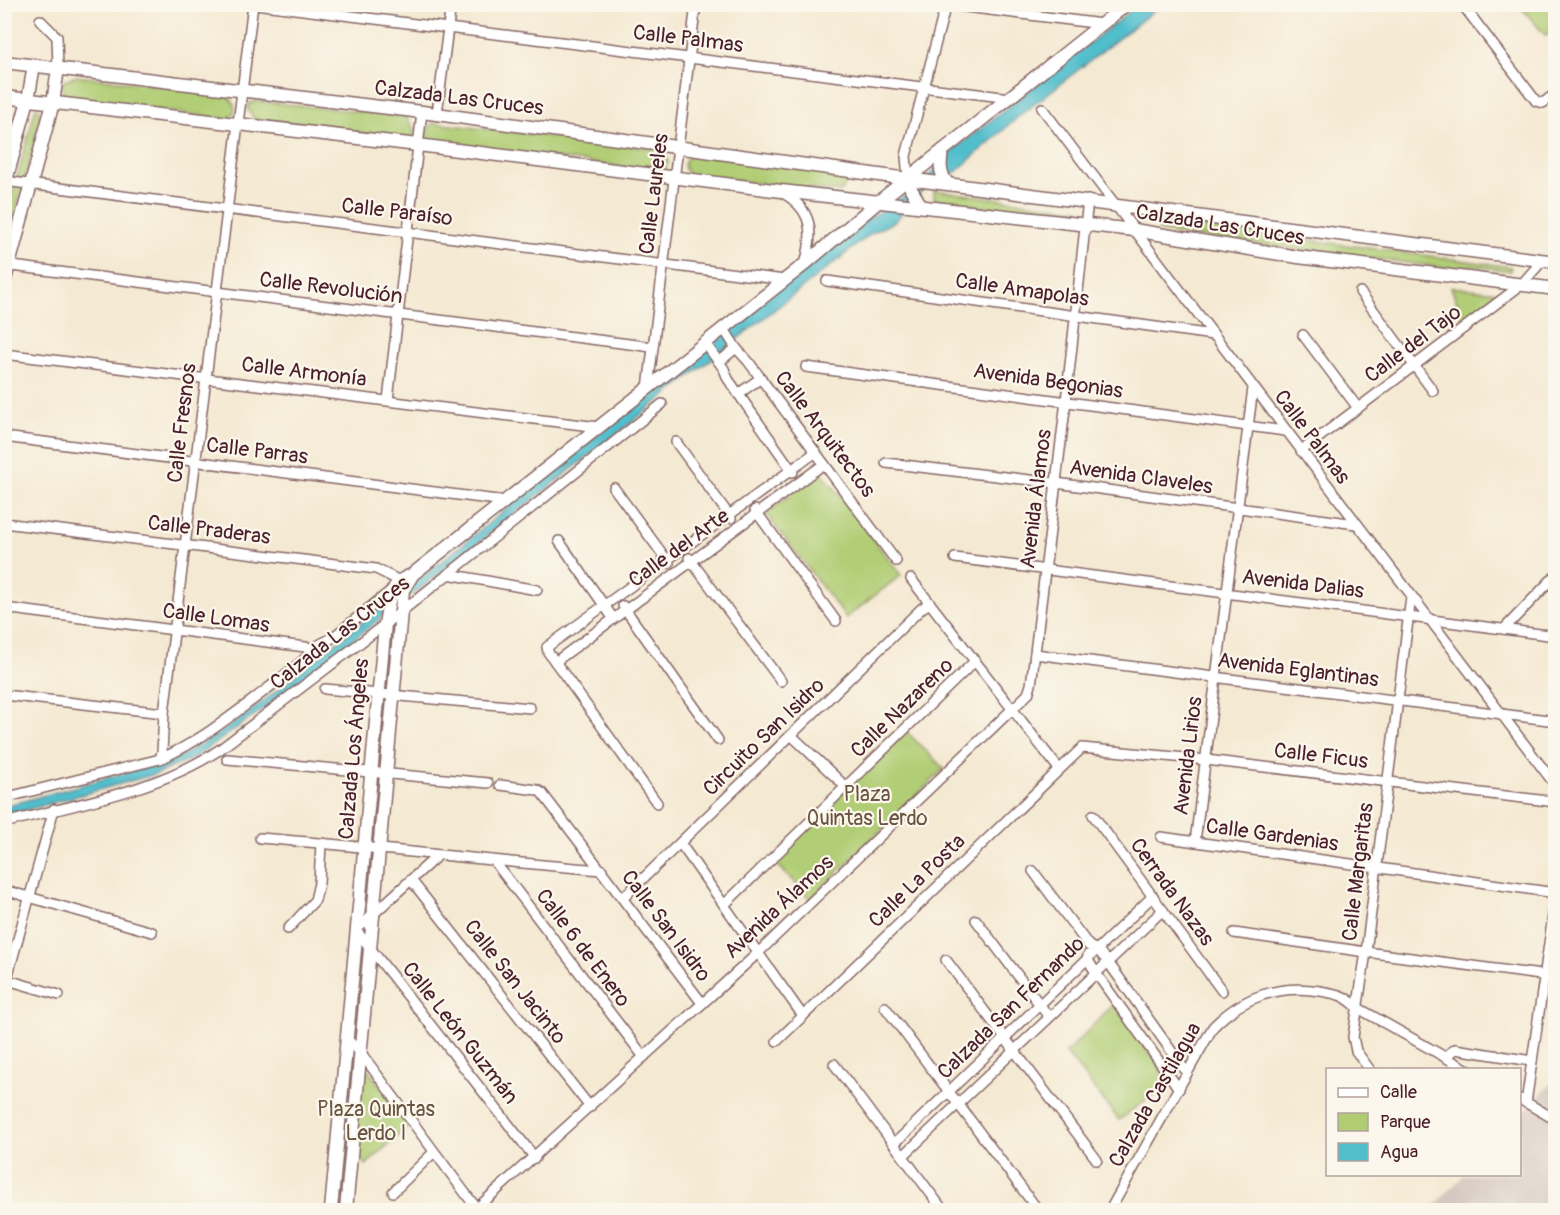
<svg xmlns="http://www.w3.org/2000/svg" width="1560" height="1215" font-family="Pangolin,sans-serif">
<rect width="100%" height="100%" fill="#fbf7ec"/>
<filter id="ink" filterUnits="userSpaceOnUse"><feTurbulence type="fractalNoise" baseFrequency=".0167" numOctaves="2"/><feDisplacementMap in="SourceGraphic" scale="12" xChannelSelector="R" yChannelSelector="G"/><feConvolveMatrix kernelMatrix="1 2 1 2 8 2 1 2 1" color-interpolation-filters="sRGB"/></filter>
<filter id="wash" filterUnits="userSpaceOnUse"><feTurbulence type="fractalNoise" baseFrequency=".008" numOctaves="4" result="noise"/><feDisplacementMap in="SourceGraphic" scale="24" xChannelSelector="R" yChannelSelector="G"/><feGaussianBlur stdDeviation="1.35" result="paint"/><feColorMatrix in="noise" values="0 0 0 0 0 0 0 0 0 0 0 0 0 0 0 0 0 1.4 0 .05"/><feComposite in="paint" operator="in"/></filter>
<g filter="url(#wash)">
<rect width="100%" height="100%" fill="#f4e9d2"/>
<path fill="#cec1ba" d="M1555 1079V1210H1430L1464 1175 1520 1174V1116Z"/>
<g fill="#b1cd74" stroke="#7e7650" stroke-width="1.5">
<path d="M1519 5H1555V24L1546 36Z"/>
<path d="M76 76 223 93C234 100 241 111 227 119L70 99 65 95 62 88 64 81Z"/>
<path d="M257 101 400 116 406 117 414 129 413 136 408 139 255 120 247 108 250 103Z"/>
<path d="M36 107 41 111 25 178 5 251V222Z"/>
<path d="M433 123 659 149 665 153 668 162 665 170 661 172 428 141C425 133 427 128 433 123Z"/>
<path d="M693 153 840 171 845 177 846 184 841 192 690 176C681 167 683 160 693 153Z"/>
<path d="M934 190 1080 210 1078 220 934 200Z"/>
<path d="M1160 220 1511 267 1510 271 1472 266 1455 269 1163 232 1159 230Z"/>
<path d="M1451 287 1499 292 1464 323Z"/>
<path d="M821 471 901 575 846 618 766 514Z"/>
<path d="M906 731 944 769 810 899 773 860Z"/>
<path d="M1114 1004 1159 1066 1167 1084 1119 1120 1066 1053Z"/>
<path d="M357 1056 410 1125 366 1165 349 1149Z"/>
</g>
<path fill="#51becc" stroke="#4e6e7c" stroke-width="1.5" d="M1138 5H1161L1018 117 956 172 922 191 895 221 872 233 413 594 396 602 376 622 254 716 194 758 156 774 5 816V806L175 759C256 718 319 649 394 600L849 231 918 188 951 152Z"/>
</g>
<g filter="url(#ink)">
<g fill="none" stroke-linecap="round" stroke-linejoin="round">
<defs>
<g id="minor">
<path d="M255 4 1010 98"/>
<path d="M942 4 1102 24"/>
<path d="M1462 4 1536 101 1543 103 1556 93"/>
<path d="M40 20 57 37 58 68"/>
<path d="M1042 108 1556 786"/>
<path d="M437 114 451 4"/>
<path d="M908 179 906 156 946 4"/>
<path d="M4 181 785 280"/>
<path d="M783 193C813 210 814 233 805 264"/>
<path d="M4 265 653 347"/>
<path d="M827 281 1213 335"/>
<path d="M1360 292 1433 391"/>
<path d="M724 329 736 348 748 361 896 561"/>
<path d="M1303 335 1358 408"/>
<path d="M705 343 724 369 728 379 793 472"/>
<path d="M4 354 599 427"/>
<path d="M719 362 736 348"/>
<path d="M806 367 1285 431"/>
<path d="M648 388 696 4"/>
<path d="M738 394 761 378"/>
<path d="M388 400 422 112"/>
<path d="M4 437 505 501"/>
<path d="M676 442 731 518"/>
<path d="M1301 451 1521 285 1542 261"/>
<path d="M886 463 1056 483 1356 524"/>
<path d="M614 488 669 563"/>
<path d="M755 510 836 621"/>
<path d="M4 523 376 569 404 583"/>
<path d="M559 541 613 618"/>
<path d="M689 558 781 681"/>
<path d="M955 558 1556 636"/>
<path d="M448 574 537 590"/>
<path d="M911 579 1059 769"/>
<path d="M623 606 718 740"/>
<path d="M4 608 313 648 332 638 393 589"/>
<path d="M1504 629 1556 575"/>
<path d="M1035 654 1556 721"/>
<path d="M555 662 824 464"/>
<path d="M325 689 530 708"/>
<path d="M4 695 164 713"/>
<path d="M791 735 846 787"/>
<path d="M160 759 162 752 164 713 253 4"/>
<path d="M227 759 488 783"/>
<path d="M500 785 537 790 542 793 702 1003"/>
<path d="M4 798 160 759C195 744 223 722 254 699 276 682 299 665 320 646"/>
<path d="M657 803 548 652 547 647 816 452"/>
<path d="M1093 815 1222 991"/>
<path d="M4 823C76 804 157 791 219 750L402 611 662 404"/>
<path d="M1161 837 1556 893"/>
<path d="M260 838C374 847 488 861 602 870"/>
<path d="M1195 842 1253 388"/>
<path d="M680 843 803 1016"/>
<path d="M437 856 356 930 535 1158"/>
<path d="M494 861 644 1057"/>
<path d="M1033 871 1089 946 1098 950 1108 962 1187 1073"/>
<path d="M411 880 590 1107"/>
<path d="M4 890 152 932"/>
<path d="M623 898 922 608 930 603"/>
<path d="M724 905 975 661"/>
<path d="M976 920 1049 1017"/>
<path d="M288 929 315 900 319 883 321 843"/>
<path d="M1234 933 1366 952 1556 977"/>
<path d="M1088 955V960L1096 973 1179 1089"/>
<path d="M946 960 1097 1160"/>
<path d="M4 979 59 995"/>
<path d="M4 989 54 809"/>
<path d="M885 1007 1038 1210"/>
<path d="M346 1038 361 1053 477 1209"/>
<path d="M777 1041 1082 748 1206 760 1556 802"/>
<path d="M1445 1057 1455 1049 1532 1061"/>
<path d="M834 1064 943 1210"/>
<path d="M1370 1070 1356 1051 1353 1037 1366 952 1411 597"/>
<path d="M1520 1099 1556 1120"/>
<path d="M1526 1103 1556 895"/>
<path d="M894 1144 1153 896"/>
<path d="M903 1156 1163 910"/>
<path d="M393 1192 434 1152"/>
<path d="M475 1210 758 953 1028 694 1031 685 1066 401 1088 200"/>
<path d="M1110 1210 1213 1027C1242 997 1279 984 1320 991 1338 994 1345 995 1358 1008L1468 1070"/>
</g>
<g id="tertiary">
<path d="M4 62 422 112 908 179 1556 262"/>
<path d="M4 97 418 145 781 191 1134 230 1298 257 1556 289"/>
<path d="M942 151C940 164 939 172 947 183"/>
<path d="M908 179 911 189 921 206"/>
<path d="M4 188 28 100 34 65"/>
<path d="M4 283 53 103 58 68"/>
<path d="M331 1210 385 624C389 604 388 584 409 576"/>
<path d="M346 1210 403 590 413 574 805 264 878 202 1127 4"/>
</g>
</defs>
<use href="#minor" stroke="#866665" stroke-width="12"/>
<use href="#tertiary" stroke="#866665" stroke-width="15"/>
<use href="#minor" stroke="#fff" stroke-width="9"/>
<use href="#tertiary" stroke="#fff" stroke-width="12"/>
</g>
</g>
<g text-anchor="middle" dominant-baseline="central" stroke-width="4.5" stroke-linejoin="round" paint-order="stroke">
<g font-size="21" fill="#4a1f2b" stroke="#fbf7ec">
<text transform="translate(688 39) rotate(7)">Calle Palmas</text>
<text transform="translate(459 98) rotate(7)">Calzada Las Cruces</text>
<text transform="translate(654 194) rotate(-83)">Calle Laureles</text>
<text transform="translate(397 212) rotate(7)">Calle Paraíso</text>
<text transform="translate(1220 225) rotate(9)">Calzada Las Cruces</text>
<text transform="translate(331 288) rotate(7)">Calle Revolución</text>
<text transform="translate(1022 290) rotate(8)">Calle Amapolas</text>
<text transform="translate(1413 344) rotate(-37)">Calle del Tajo</text>
<text transform="translate(304 372) rotate(7)">Calle Armonía</text>
<text transform="translate(1048 381) rotate(8)">Avenida Begonias</text>
<text transform="translate(182 423) rotate(-83)">Calle Fresnos</text>
<text transform="translate(825 434) rotate(53)">Calle Arquitectos</text>
<text transform="translate(1312 437) rotate(53)">Calle Palmas</text>
<text transform="translate(257 451) rotate(7)">Calle Parras</text>
<text transform="translate(1141 477) rotate(8)">Avenida Claveles</text>
<text transform="translate(1036 499) rotate(-83)">Avenida Álamos</text>
<text transform="translate(209 530) rotate(7)">Calle Praderas</text>
<text transform="translate(679 548) rotate(-36)">Calle del Arte</text>
<text transform="translate(1303 584) rotate(7)">Avenida Dalias</text>
<text transform="translate(216 618) rotate(8)">Calle Lomas</text>
<text transform="translate(340 633) rotate(-38)">Calzada Las Cruces</text>
<text transform="translate(1298 670) rotate(7)">Avenida Eglantinas</text>
<text transform="translate(902 708) rotate(-44)">Calle Nazareno</text>
<text transform="translate(764 737) rotate(-44)">Circuito San Isidro</text>
<text transform="translate(354 749) rotate(-85)">Calzada Los Ángeles</text>
<text transform="translate(1188 756) rotate(-83)">Avenida Lirios</text>
<text transform="translate(1321 756) rotate(7)">Calle Ficus</text>
<text transform="translate(1272 835) rotate(8)">Calle Gardenias</text>
<text transform="translate(1358 872) rotate(-83)">Calle Margaritas</text>
<text transform="translate(917 881) rotate(-44)">Calle La Posta</text>
<text transform="translate(1172 892) rotate(54)">Cerrada Nazas</text>
<text transform="translate(779 907) rotate(-43)">Avenida Álamos</text>
<text transform="translate(666 926) rotate(53)">Calle San Isidro</text>
<text transform="translate(583 948) rotate(53)">Calle 6 de Enero</text>
<text transform="translate(515 982) rotate(52)">Calle San Jacinto</text>
<text transform="translate(1011 1008) rotate(-44)">Calzada San Fernando</text>
<text transform="translate(460 1033) rotate(52)">Calle León Guzmán</text>
<text transform="translate(1155 1095) rotate(-60)">Calzada Castilagua</text>
</g>
<g font-size="21" fill="#695341" stroke="#fbf7ec">
<text x="867" y="794">Plaza<tspan x="867" dy="24">Quintas Lerdo</tspan></text>
<text x="376" y="1109">Plaza Quintas<tspan x="376" dy="24">Lerdo I</tspan></text>
</g>
</g>
<rect width="1560" height="1215" fill="none" stroke="#fbf7ec" stroke-width="24"/>
<rect x="1326" y="1068" width="195" height="108" fill="#fbf7ec" stroke="#b4a19f" stroke-width="1.5"/>
<rect x="1338" y="1088" width="30" height="9" fill="#ffffff" stroke="#b4a19f" stroke-width="1.5"/>
<text x="1380" y="1098" font-size="18" fill="#4a1f2b">Calle</text>
<rect x="1338" y="1113" width="30" height="18" fill="#b1cd74" stroke="#b4a19f" stroke-width="1.5"/>
<text x="1380" y="1128" font-size="18" fill="#4a1f2b">Parque</text>
<rect x="1338" y="1143" width="30" height="18" fill="#51becc" stroke="#b4a19f" stroke-width="1.5"/>
<text x="1380" y="1158" font-size="18" fill="#4a1f2b">Agua</text>
</svg>
